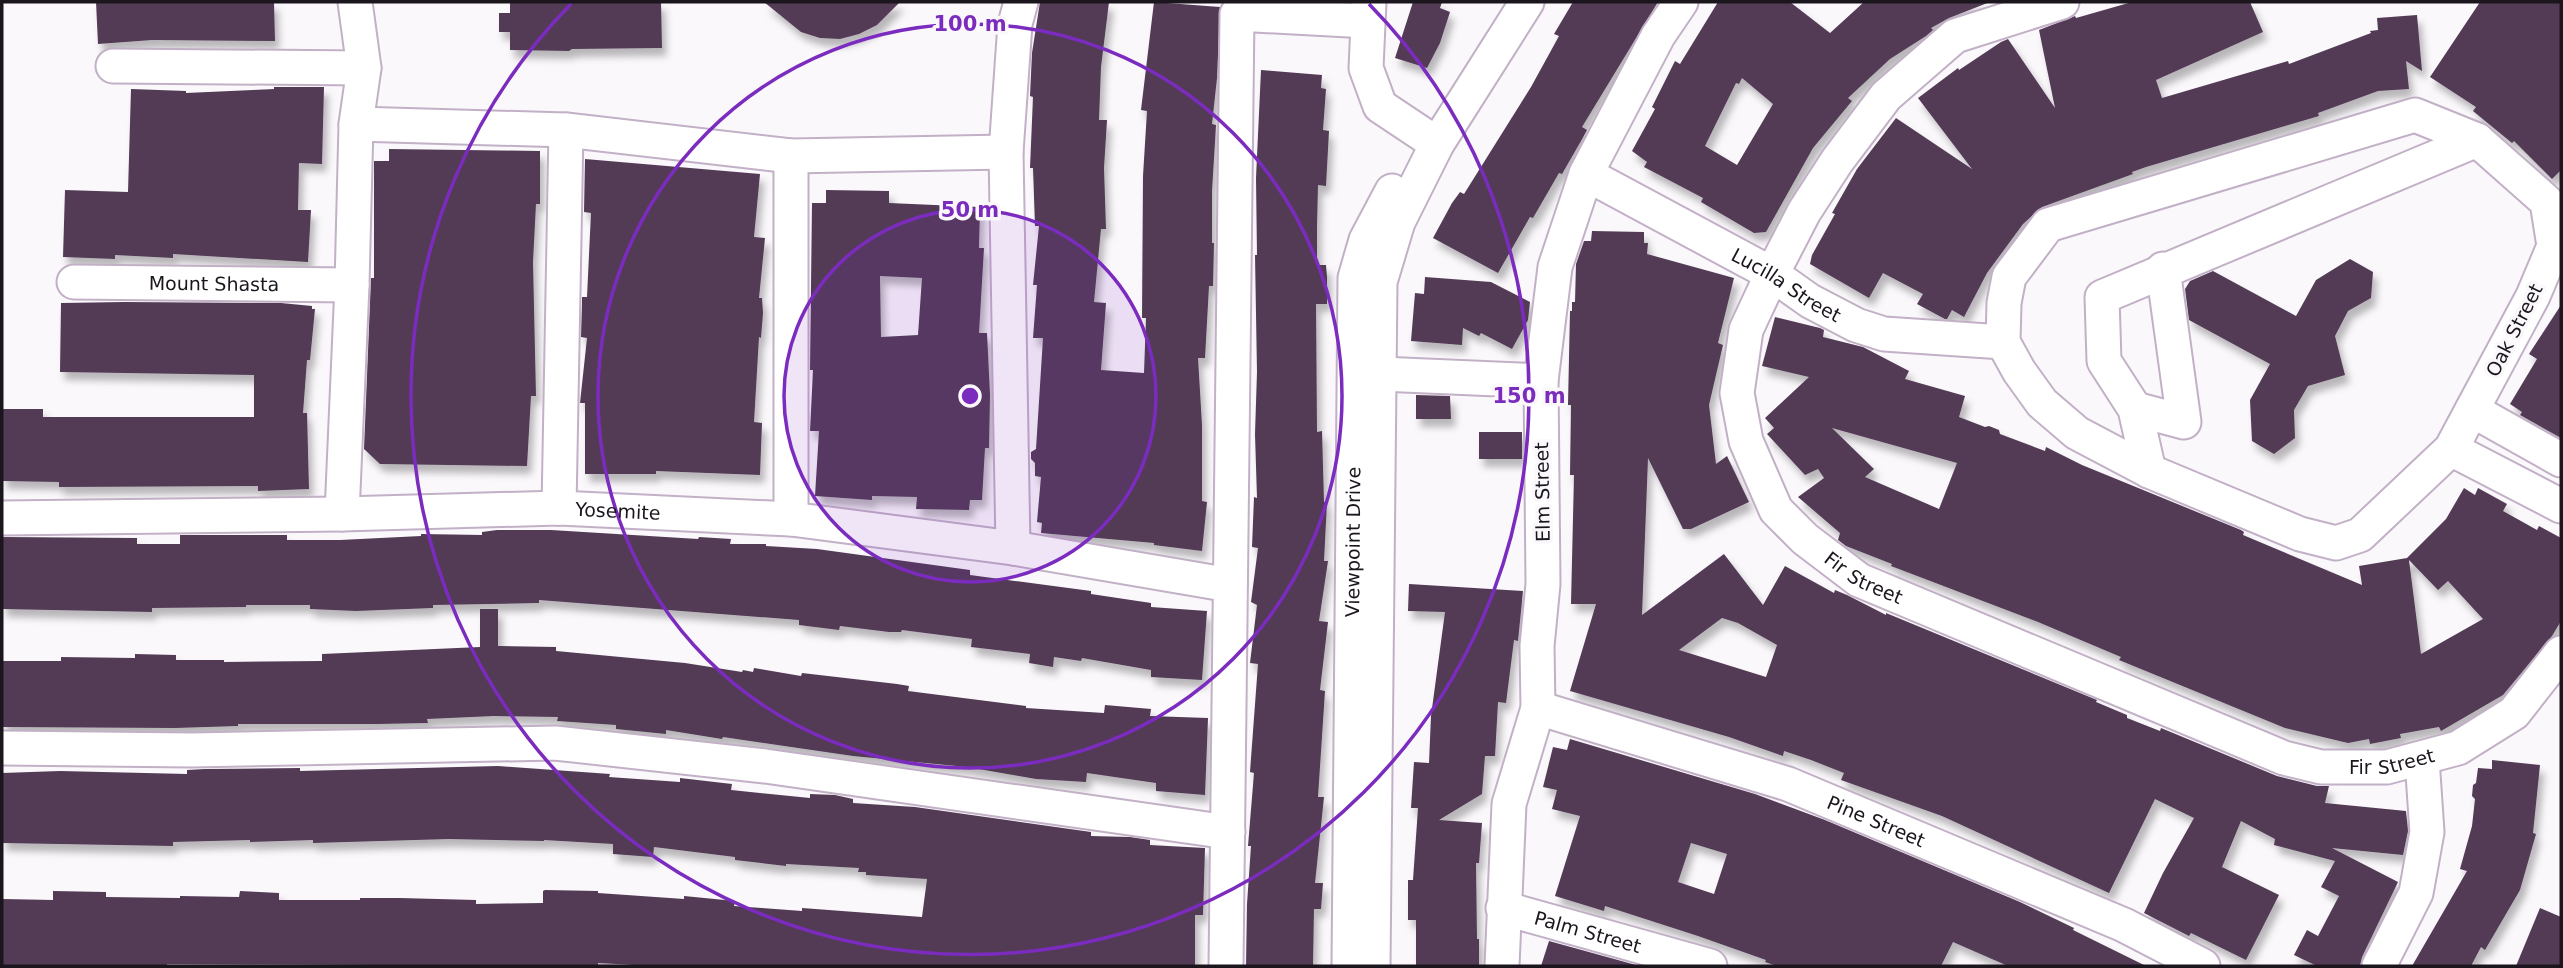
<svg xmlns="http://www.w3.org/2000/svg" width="2563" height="968" font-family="'DejaVu Sans',sans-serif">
<defs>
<filter id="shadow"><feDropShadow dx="4.5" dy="8" stdDeviation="3.5" flood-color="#0004"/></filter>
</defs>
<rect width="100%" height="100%" fill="#fbf8fc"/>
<g fill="#523b56" fill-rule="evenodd" filter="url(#shadow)">
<path d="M96 2H274L275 41 152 40 98 44Z"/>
<path d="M510 2H661L662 48 572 49 569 51 510 50V32H499V13H510Z"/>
<path d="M764 2H900L877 25 859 34 840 39 820 38 801 32Z"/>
<path d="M1040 2H1109L1101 67 1099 120H1107L1104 168 1106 229H1101L1094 302 1106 303 1101 370 1144 373 1146 318H1142L1143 176 1147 111 1141 110 1154 2 1220 7 1217 78 1212 124 1216 125 1212 191V243H1214L1213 286H1209L1205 358H1198L1202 425V501L1207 502 1202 551 1154 545V543L1041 533 1042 523 1037 522 1041 477 1035 476V463L1031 459V452L1036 449 1043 338H1033L1037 285H1033L1039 226H1035L1033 168H1030L1033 97 1030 96 1032 53Z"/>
<path d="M1413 2H1442L1440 8 1450 12 1440 43 1427 68 1395 58Z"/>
<path d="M1573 2H1658L1582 127 1587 130 1581 141 1562 174 1559 173 1533 218 1530 217 1498 273 1433 238 1452 203 1460 192 1464 194 1531 87 1559 36 1554 34Z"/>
<path d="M1718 2H1790L1830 33 1864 2H1990L1949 18 1931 28 1933 30 1926 36 1890 59 1848 98 1852 101 1813 148 1766 232 1754 233 1701 202 1703 198 1644 167 1647 162 1632 151 1655 109 1652 107 1675 61 1680 64ZM1742 78 1773 104 1737 165 1705 146 1736 83 1739 84Z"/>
<path d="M2132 2H2250L2263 32 2156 80 2162 98 2288 61 2289 64 2371 33 2370 31 2378 30 2377 18 2417 15 2422 71 2406 61 2409 89 2378 91 2318 113 2319 116 2146 167 2132 172 2133 174 2042 207 2023 224 1987 273 1964 317 1952 310 1947 319H1945L1917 304 1923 294 1883 273 1869 298 1810 264 1812 255 1835 214 1832 213 1857 169 1896 118 1972 169 1918 98 1958 68 1959 70 2001 42 2008 39 2055 108 2039 30 2075 16 2076 18Z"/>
<path d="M2480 2H2561V170L2552 179 2514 141 2512 143 2473 111 2476 107 2430 77Z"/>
<path d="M1261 70 1322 75 1321 88 1326 89 1323 130 1329 131 1326 186 1318 185 1317 227V265H1326L1327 277V304H1316L1317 432 1322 431 1324 502H1327L1324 561H1328L1319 621 1328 622 1320 690 1325 691 1318 797H1324L1315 883H1323L1321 909H1314L1313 966H1246L1247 904 1251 846H1248L1254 773 1250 772 1258 664 1250 663 1257 605 1251 602 1258 548 1252 547 1254 497 1257 498 1255 434 1257 372 1255 255H1257L1256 178Z"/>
<path d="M274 87H324L322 164 299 163 298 210H311L308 262 173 254V258L115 255V259L63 257 65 190 128 192 131 89 186 91V93L274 89Z"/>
<path d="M389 149 540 151V204H536L533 262 536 396H531L527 466 380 464 364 449 371 278H374V161H389Z"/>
<path d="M585 159 760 174 754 237 765 238 759 298H762L763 313 761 338 759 337 754 422 762 423 760 475 656 471V474H585V403H580L587 338 581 337 582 303V297H587L591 213 584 212Z"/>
<path d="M826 190 889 191V203L980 207 979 248H984L979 333H987L990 395 989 448H985L982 500H970L969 510 916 509 917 497 872 496V500L815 496 819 431H810L813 370H810L812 203H826ZM880 276 922 278 918 335 881 337Z"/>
<path d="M1592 231 1644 232V243H1648L1647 254 1734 278 1718 343 1723 345 1709 405 1716 464 1727 456 1749 502 1691 529H1683L1648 458 1642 615 1724 554 1763 605 1785 566 1834 593 1835 590 1847 595 1886 615V613L2097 700 2096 702 2127 715V718L2160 731 2161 728 2277 776 2317 786H2329L2325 803 2406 811 2408 831 2403 855 2332 848 2398 882 2362 957 2360 966H2317L2294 955 2307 930 2318 936 2339 896 2321 887 2335 861 2274 845 2275 839 2241 821 2222 867 2279 895 2246 960 2191 933 2189 936 2144 913 2163 873 2194 818 2155 799 2109 893 1942 816 1841 780 1844 773 1811 760 1784 751 1783 756 1729 737 1570 691 1596 604H1571L1574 475H1570L1571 405H1568L1570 311H1572V302H1575L1576 264 1584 241H1591ZM1722 618 1738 623 1777 645 1766 677 1679 650Z"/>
<path d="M2350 259 2373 272 2371 298 2348 311 2335 336 2345 375 2308 386 2294 410 2295 438 2274 454 2252 441 2250 400 2270 364 2189 320 2185 289 2190 281 2213 271 2296 316 2316 280Z"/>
<path d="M1425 277 1491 282 1530 302 1528 320 1512 349 1481 333 1479 336 1463 328 1462 345 1411 341 1415 293 1424 294Z"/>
<path d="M124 302 281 303 312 306V309H315L310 360H307L303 413H307L309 489 258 491V486L59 487V482L2 481V409H43V417H254V375L60 372 61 303Z"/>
<path d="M2561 305V438L2520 415 2522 412 2510 404 2537 359 2529 354Z"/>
<path d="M1775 317 1820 328 1824 330 1823 337 1863 347 1909 371 1905 379 1965 396 1959 417 1985 427 1989 426 1999 430 2000 434 2045 451 2046 447 2082 465 2241 530 2244 532 2243 535 2362 585 2359 566 2407 558 2446 519 2464 488 2475 495 2478 488 2507 504 2503 511 2537 530 2539 526 2561 538V621L2552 636 2503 695 2441 731 2439 727 2400 734 2401 738 2370 744 2369 739 2348 743 2285 728 2119 660 2121 657 2038 622 1891 566 1892 564 1846 546 1838 540 1840 533 1798 497 1824 478 1818 469 1805 475 1767 434 1774 428 1765 418 1809 377 1762 366ZM1832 428 1957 463 1939 509 1865 477 1874 469ZM2409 560 2438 590 2448 581 2483 619 2421 654Z"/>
<path d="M1416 395 1450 396 1451 419H1416Z"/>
<rect x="1479" y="432" width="43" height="27"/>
<path d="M497 530H551L698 539 699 537 731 539 730 544H766V546L817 549 970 570V575L1091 591V594L1151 603V607L1207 611 1202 680 1151 677V670L1082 658 1081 661 1054 657 1053 667 1029 663 1030 654 971 647 972 639 902 630 901 632H889L840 626 839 630 799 625V620L539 600V603L433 605V608L356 611 310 609V605H246V607L152 608V612L2 609V537L137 538V544H180V535H287V540H340L421 536V534L482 535V532Z"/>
<path d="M1409 584 1523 591 1518 641 1514 640 1506 703 1498 702 1495 756H1485L1482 794 1439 820 1482 823 1479 863H1476L1477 939H1479V966H1416V920H1408V880H1413L1418 808H1411L1414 762 1429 763 1431 716 1445 612 1408 611Z"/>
<path d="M480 609H498V646L556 647V651L685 663 742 672 743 670 753 672 754 668 801 676 802 673 897 684 909 686 908 691 1026 706V708L1104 713 1105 705 1151 709 1150 716 1208 718 1205 795 1156 791V783L1087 773 1086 782 1036 779 967 767 853 756 723 737 722 739 666 730V734L616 729V725L557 721 558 717 494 716 427 719 428 723 377 724H238V726L175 728 2 727V661H61V657L135 658V654L176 655V660H224V662L322 661V654L480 647Z"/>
<path d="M1570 739 1755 794 1825 820 2020 902 2074 928 2073 930 2146 966H2008L1953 942 1941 966H1777L1765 962 1766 960 1698 936 1605 906 1604 911 1555 896 1580 816 1552 809 1557 790 1543 787 1553 747 1567 750ZM1691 843 1727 854 1714 894 1678 882Z"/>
<path d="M2492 760 2540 765 2533 833 2536 834 2520 890 2485 950 2481 947 2471 966H2412L2467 871 2460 869 2472 826 2475 799 2472 796 2473 785 2476 783 2478 768 2492 769Z"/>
<path d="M498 766 610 774 609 777 680 782V778L732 784 731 790 810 798V794L835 795 853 799V803L915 807 1091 832V836L1130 837 1150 840V845L1205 848 1203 915H1195V966H653L598 963V966L167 964V966H2L3 899 53 900V891L106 892V897L180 898V896L239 897 240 891 279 893V900H360V898H400L476 900V904L543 903V891L545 890 598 891V893L684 899V896L735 901 734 906 802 911V908L922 917 927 879 866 875V872H858L859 868 786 864V866L735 860V857L654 847 653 857 613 854V844L544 840V841L449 839 313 843V840L250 842V840L173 842V846L2 843V773L60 771 187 774V770L205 769 300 768V771Z"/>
<path d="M2540 908 2561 917V966H2516Z"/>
<path d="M1549 941 1636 965V966H1541Z"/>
</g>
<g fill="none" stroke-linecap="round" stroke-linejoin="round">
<defs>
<g id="minor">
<path d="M1369 2 1366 68 1380 106 1437 144"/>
<path id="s1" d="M2062 2 1955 36 1886 96 1837 161 1804 212 1772 274 1746 330 1737 393 1746 441 1776 510 1805 539 1859 580 2284 758 2321 767H2387L2458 748 2514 713 2561 653"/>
<path d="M113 66 364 68"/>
<path d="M2415 115 2477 140 2547 202 2554 246 2533 296 2451 449 2360 535 2336 543 2300 534 2149 471 2077 433 2042 403 2019 371 2003 342 2004 303 2009 277 2048 225Z"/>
<path d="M356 124 566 130 791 156 1006 152"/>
<path d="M791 156V519"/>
<path id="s2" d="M1586 174 1772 274 1810 301 1856 325 1884 334 2003 342"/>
<path id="s3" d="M74 282 352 285"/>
<path d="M1380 374 1541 381"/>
<path d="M2135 409 2184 422 2163 269"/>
<path d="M2472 410 2561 460"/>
<path d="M2451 449 2561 506"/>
<path d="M2149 471 2135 409 2104 361 2102 297 2477 140"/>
<path d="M559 508 566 130"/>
<path d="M342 514 352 285 356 124 364 68 355 2"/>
<path id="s4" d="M2 518 342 514 559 508 791 519 1013 548 1230 585"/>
<path d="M1013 548 1006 152 1015 24 1021 2"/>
<path id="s5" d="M1538 708 1788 784 2124 925 2203 966"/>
<path d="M2 748 192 750 555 743 765 766 1228 832"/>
<path id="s6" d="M1503 908 1710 966"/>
<path d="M1226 966 1237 14 1367 21"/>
<path id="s7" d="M1349 966 1355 278 1366 240 1392 191"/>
<path d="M1373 966 1380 282 1398 222 1437 144 1527 2"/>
<path d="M1502 966 1509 804 1538 708 1537 646 1543 584 1541 381 1555 267 1586 174 1658 36 1681 2"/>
<path d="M2379 966 2416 893 2427 832 2422 759"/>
</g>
</defs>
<use href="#minor" stroke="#c2b0c6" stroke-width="37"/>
<use href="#minor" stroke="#fff" stroke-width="33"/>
</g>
<circle cx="970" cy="396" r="186" fill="#7b2cbf" fill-opacity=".12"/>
<g fill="none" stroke="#7b2cbf" stroke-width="3.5">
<circle cx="970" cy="396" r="186"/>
<circle cx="970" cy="396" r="372"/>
<path d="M1369 4A559 559 0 1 1 571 4"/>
</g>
<g text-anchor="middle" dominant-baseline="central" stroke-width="7" stroke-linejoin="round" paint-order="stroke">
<g font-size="19" fill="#1b151d" stroke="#fbf8fc">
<text stroke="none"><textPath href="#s3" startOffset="140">Mount Shasta</textPath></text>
<text stroke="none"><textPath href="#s2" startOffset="229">Lucilla Street</textPath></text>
<text transform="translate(2514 330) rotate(-63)">Oak Street</text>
<text transform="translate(1542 492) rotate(-91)">Elm Street</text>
<text stroke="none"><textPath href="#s4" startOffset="616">Yosemite</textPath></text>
<text stroke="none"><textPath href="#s7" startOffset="424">Viewpoint Drive</textPath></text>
<text stroke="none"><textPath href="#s1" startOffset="777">Fir Street</textPath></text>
<text stroke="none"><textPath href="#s1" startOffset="1344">Fir Street</textPath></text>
<text stroke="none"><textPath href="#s5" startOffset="357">Pine Street</textPath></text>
<text stroke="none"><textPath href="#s6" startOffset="88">Palm Street</textPath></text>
</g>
</g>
<circle cx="970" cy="396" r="10" fill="#7b2cbf" stroke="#fbf8fc" stroke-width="3.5"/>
<g font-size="21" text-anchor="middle" font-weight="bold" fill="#7b2cbf" stroke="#fbf8fc" stroke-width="7" stroke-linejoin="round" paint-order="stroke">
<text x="970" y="31">100 m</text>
<text x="970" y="217">50 m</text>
<text x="1529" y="403">150 m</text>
</g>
<rect width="2563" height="968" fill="none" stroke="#1b151d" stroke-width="7"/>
</svg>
